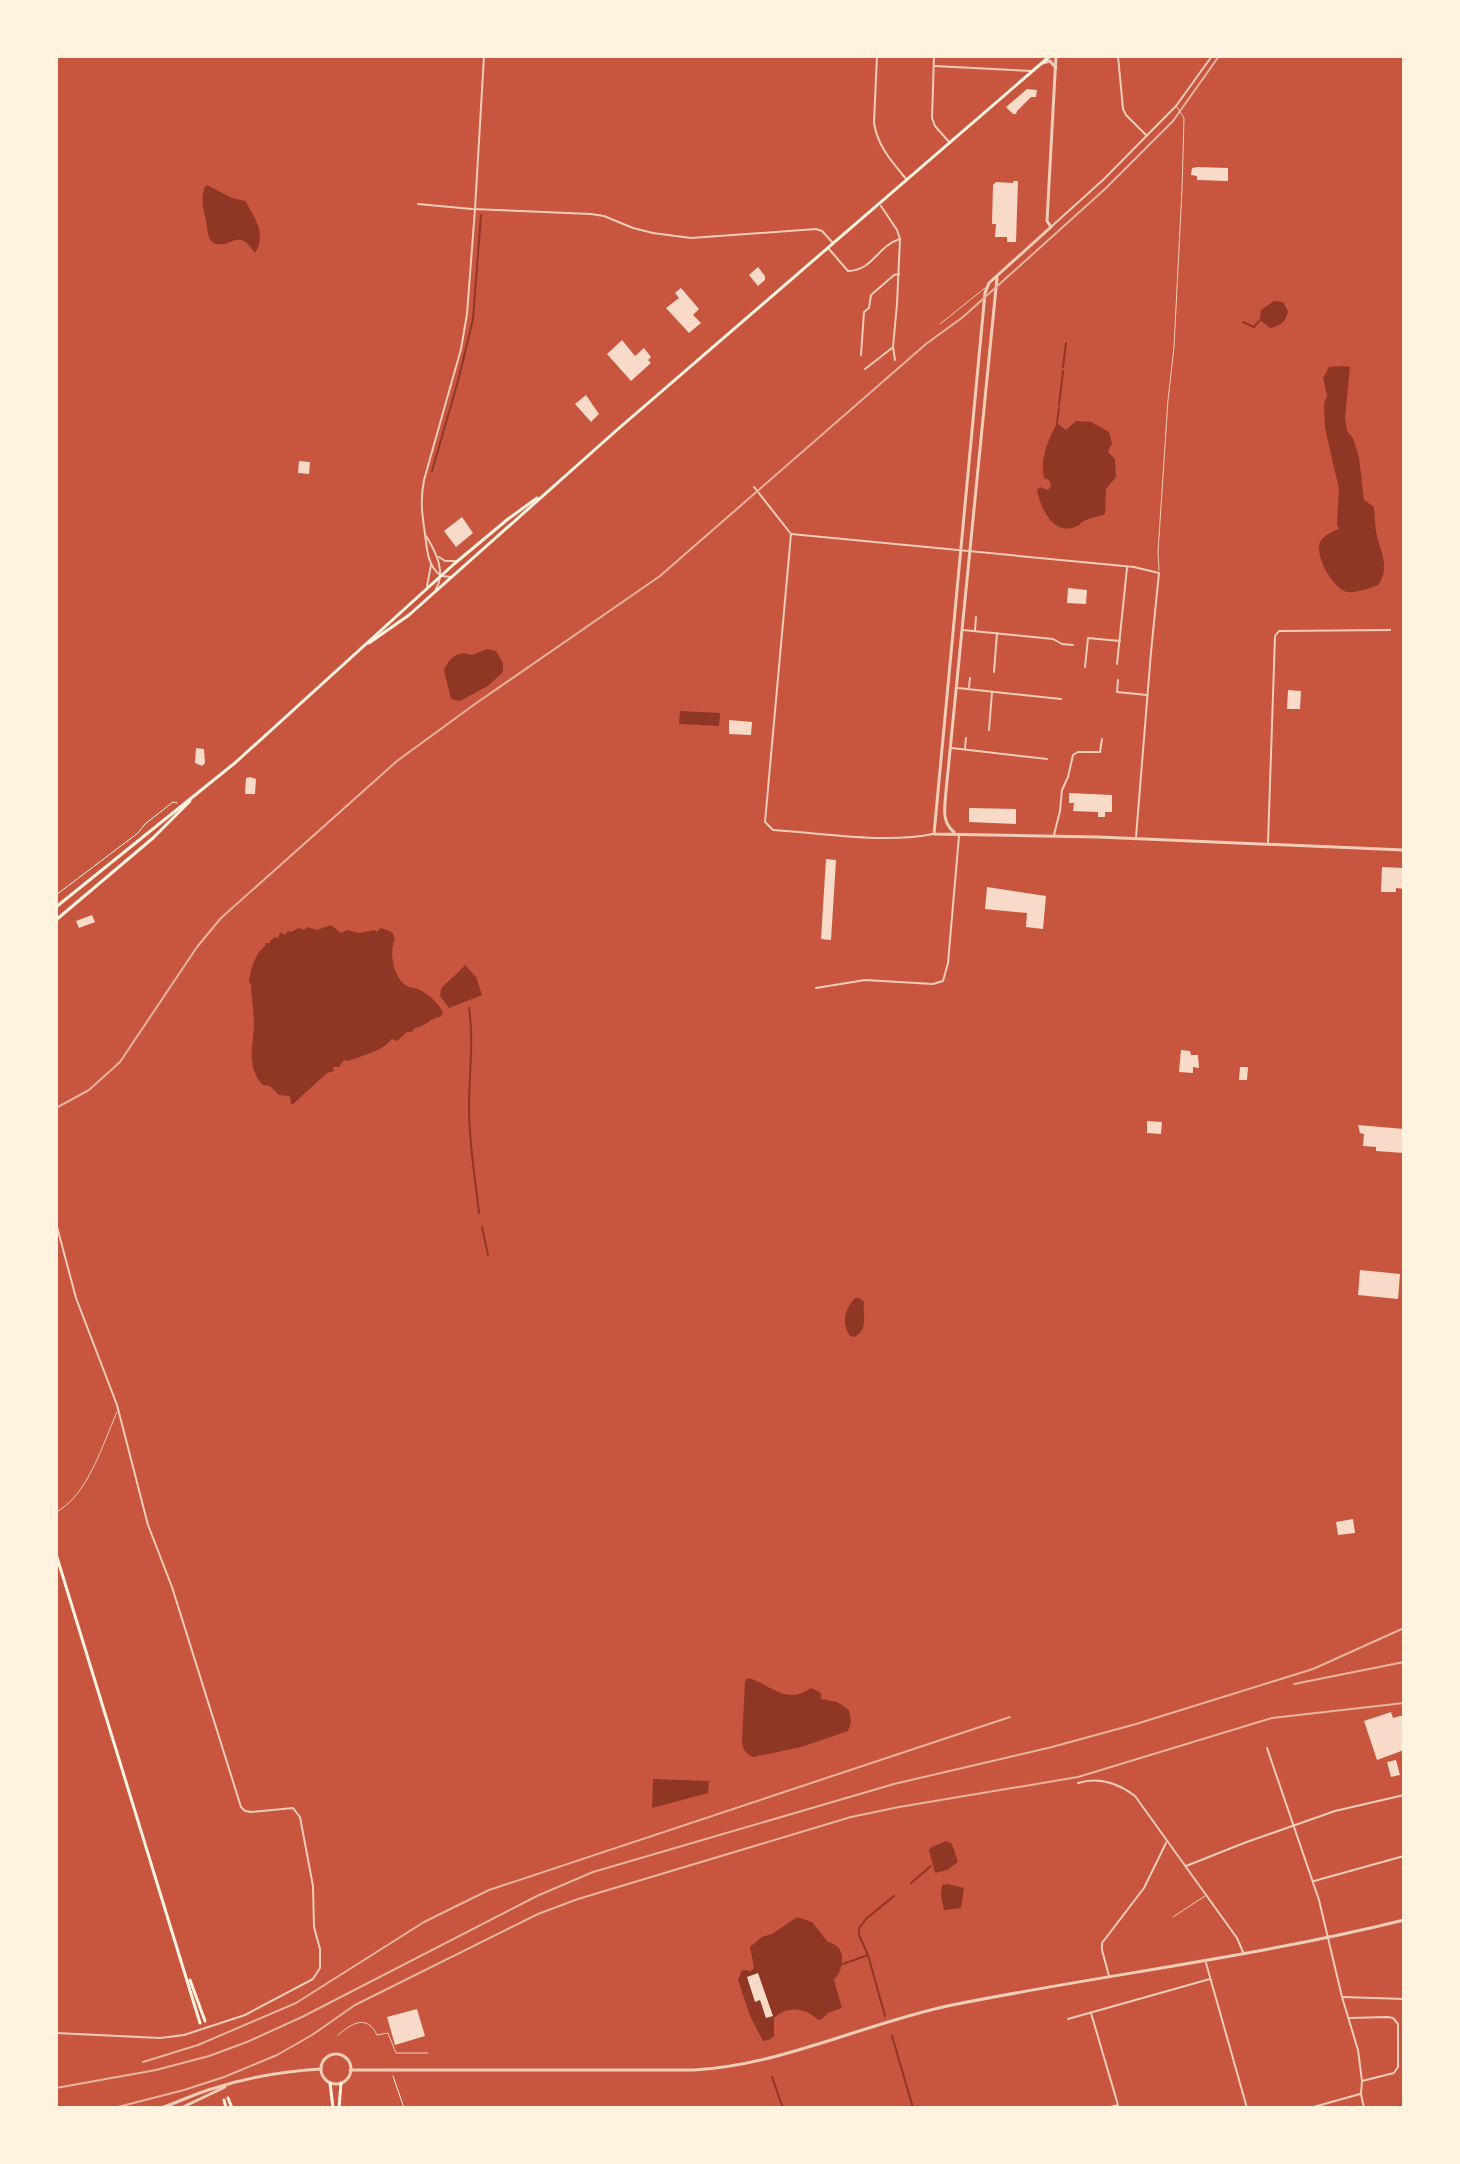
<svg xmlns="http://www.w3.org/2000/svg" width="1460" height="2164" font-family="Lato,sans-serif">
<rect width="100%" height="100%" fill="#c8553d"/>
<g fill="#8f3625">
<path d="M207 185 232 198 245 201C255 217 267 235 255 253 251 248 247 241 241 240 236 239 232 241 228 243 208 249 208 235 206 220 203 207 201 203 204 188Z"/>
<path d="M1274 301 1283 302 1288 311C1286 322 1280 326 1270 328L1260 320 1261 310Z"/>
<path d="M1343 366 1350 367 1345 418 1347 431 1353 438 1359 457 1364 500 1374 507C1375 518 1375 530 1378 540 1383 557 1389 569 1378 585 1370 588 1356 593 1347 592 1333 589 1311 551 1322 539 1326 535 1334 531 1339 529L1337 524 1339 489 1325 428 1324 404 1327 395 1323 378 1329 367Z"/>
<path d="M1076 421 1091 422 1109 432 1112 443 1108 452 1115 459 1116 477 1106 489 1105 514C1099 517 1092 517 1086 520 1076 524 1085 523 1075 527 1053 536 1040 507 1037 490L1040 487 1048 490 1051 486 1049 480 1044 478C1040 457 1048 441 1057 423L1066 430Z"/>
<path d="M487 649 496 651 503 663V672L488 686 460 701 451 699 444 670C450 657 457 650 472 655Z"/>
<path d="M680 711 720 713 719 726 679 724Z"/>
<path d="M331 925 341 933 347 930 359 933 375 930 376 932 381 928 392 932 395 939C389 951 393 972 402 982 407 988 413 987 420 990 429 995 439 1003 443 1013L440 1017C431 1017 424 1028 414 1028L412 1032H407L397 1041 392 1039C383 1051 361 1056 348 1061L344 1060 339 1067H333L334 1071 327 1073 293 1104H291L290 1096 279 1095 270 1086 263 1085C245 1066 254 1045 254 1022 254 1010 251 996 251 984L249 982C250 968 256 953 266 945L265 943H270V941L275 937 278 938 280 932 285 935 288 931 291 932 299 928 304 930 307 927 317 930Z"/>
<path d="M465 965 476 977 482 995 449 1008 440 996 441 989C448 980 458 974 465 965Z"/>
<path d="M855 1298H859L864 1302C862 1315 870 1329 854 1337L850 1336C841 1323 845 1309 855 1298Z"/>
<path d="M748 1678C771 1684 785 1706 811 1688L821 1693V1699L837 1702 849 1710 851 1722 848 1731 801 1747 753 1757C746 1754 743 1750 742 1742L745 1681Z"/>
<path d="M653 1779 709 1781 708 1793 652 1808Z"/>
<path d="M946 1841 952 1844 958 1862 947 1870 935 1873 929 1851 930 1848Z"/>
<path d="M948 1884 964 1888 961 1908 944 1910 941 1896 942 1885Z"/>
<path d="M797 1917 812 1922 828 1942C847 1946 845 1968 834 1980L842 2008 828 2013 822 2019 818 2020C805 2007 787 2006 774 2018V2036L769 2040 763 2041 750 2016 738 1980 742 1970 751 1971 754 1968 750 1947 762 1937 772 1934Z"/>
</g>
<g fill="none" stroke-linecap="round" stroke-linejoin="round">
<g stroke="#8f3625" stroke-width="2">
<path d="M1243 322 1254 327 1260 320"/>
<path d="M1063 367 1066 343"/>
<path d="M1059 405 1063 371"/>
<path d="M1057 423 1059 408"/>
<path d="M432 471 458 381 473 319 481 215"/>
<path d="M469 1008C474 1041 469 1074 469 1108 469 1143 475 1177 479 1213"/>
<path d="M482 1227 488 1255"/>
<path d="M911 1883 931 1866"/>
<path d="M843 1964 868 1955"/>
<path d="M885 2016 868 1955 859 1935V1928L867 1918 894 1896"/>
<path d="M892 2036 913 2108"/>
<path d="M772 2077 783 2108"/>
</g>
</g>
<g fill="#f7dbc8">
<path d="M1027 89 1037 90 1036 97H1031L1017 111 1016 114H1013L1006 107Z"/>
<path d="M1198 167 1228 168V181L1197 180V176L1191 175 1192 168Z"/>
<path d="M1013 181H1018L1016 242H1007V237H995L996 224H992L993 185 996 182 1013 183Z"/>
<path d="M758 267 765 276V280L758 286 749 275Z"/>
<path d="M681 288 699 309 693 315 701 323 689 333 666 308 679 298 675 293Z"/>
<path d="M622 340 635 356 644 348 651 357 648 360 651 363 631 381 607 354Z"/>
<path d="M586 395 599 414 591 422 575 404Z"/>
<path d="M299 461 310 462 309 474 298 473Z"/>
<path d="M462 517 473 533 456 547 444 531Z"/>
<path d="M1068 588 1087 590 1086 604 1067 603Z"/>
<path d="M1288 690 1301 691 1300 709H1287Z"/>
<path d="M729 720 752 722 751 735 729 734Z"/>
<path d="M196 748 204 749 205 763 202 766 195 763Z"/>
<path d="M250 777 256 779 255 794H245L246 778Z"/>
<path d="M1069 793 1112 795V812H1105V817H1098V812L1073 811 1074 803H1069Z"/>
<path d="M969 808 1016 809V824L969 822Z"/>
<path d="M826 859 836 860 831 940 821 939Z"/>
<path d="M1382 867 1404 868V889L1396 888V892H1381Z"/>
<path d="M987 887 1046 896 1043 929 1026 927 1027 913 985 909Z"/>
<path d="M92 915 95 922 79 928 76 921Z"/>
<path d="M1181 1050 1190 1051 1191 1055H1198L1199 1068 1193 1067V1073L1179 1072Z"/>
<path d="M1240 1067H1248L1247 1080H1239Z"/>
<path d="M1147 1121 1162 1122 1161 1134 1147 1133Z"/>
<path d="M1358 1125 1404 1129V1153L1376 1151V1147L1363 1146 1364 1134 1360 1133Z"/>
<path d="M1360 1270 1400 1274 1398 1299 1358 1295Z"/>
<path d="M1353 1519 1355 1533 1338 1535 1336 1522Z"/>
<path d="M1391 1712 1393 1718 1404 1715V1750L1377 1760 1364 1721Z"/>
<path d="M1396 1760 1400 1775 1391 1777 1387 1762Z"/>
<path d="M758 1973 773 2016 766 2018 760 2000 755 2002 747 1977Z"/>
<path d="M417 2009 425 2036 395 2045 387 2017Z"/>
</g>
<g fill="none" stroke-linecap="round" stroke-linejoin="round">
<g stroke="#fff3e0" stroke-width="1">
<path d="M56 895 138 833 145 824 173 802 177 803"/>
<path d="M393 2076 404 2108"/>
</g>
<g stroke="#f1ccb7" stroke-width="1">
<path d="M940 324 985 288"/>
<path d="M1159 570 1158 552 1168 400 1174 347 1182 190 1184 118 1177 107"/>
<path d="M56 1512C88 1496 103 1443 117 1412"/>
<path d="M1173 1917 1205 1896"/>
<path d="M338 2035C352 2023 367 2014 377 2035L388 2033 396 2053H428"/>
</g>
<g stroke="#f1ccb7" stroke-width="2">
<path d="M877 56 874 123C878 147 892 162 907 180"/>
<path d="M934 56 932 118 935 126 950 143"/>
<path d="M1118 56 1123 109 1126 115 1146 135"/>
<path d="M934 66 1032 71"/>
<path d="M418 204 472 209 591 214 604 216 633 228 653 233 691 238 816 229 822 231 833 243"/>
<path d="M881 206 897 230 900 239 897 304 893 347 895 360"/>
<path d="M1052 226 1104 179 1176 106 1212 56"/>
<path d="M829 249 848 271C874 270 877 246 900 239"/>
<path d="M861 355 864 312 869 308 871 295 894 275 899 274"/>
<path d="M865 369 892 348"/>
<path d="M754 487 791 534 765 822 773 830C821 833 887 844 933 834"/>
<path d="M791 534 1134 567 1159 573 1151 652 1136 837"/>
<path d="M426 536C436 552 446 572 436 589"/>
<path d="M439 557 445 561H455"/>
<path d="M452 577 441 576C427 565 427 549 425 534 422 513 420 502 424 480L461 349 467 314 475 209 484 56"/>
<path d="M427 586 431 565"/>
<path d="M963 630 1053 639 1062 644 1073 645"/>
<path d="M975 630 976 617"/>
<path d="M1117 664 1127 568"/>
<path d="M1085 667 1088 638 1120 641"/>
<path d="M994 672 997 633"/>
<path d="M1118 680 1117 692 1147 695"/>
<path d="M969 687 970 678"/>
<path d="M958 688 1061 699"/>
<path d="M989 730 992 692"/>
<path d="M952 748 1047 759"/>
<path d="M965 748 966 738"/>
<path d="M1054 835 1060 811 1062 790 1068 777 1073 755 1078 752H1100L1102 739"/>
<path d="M1268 843 1275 636 1279 631 1390 630"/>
<path d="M816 988 865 980 933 984 943 981 948 963 959 836"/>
<path d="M56 1223 76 1298 117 1405 148 1525 172 1587 241 1807 245 1811 251 1812 293 1808 300 1817 313 1886 314 1927 320 1949V1968L313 1979 245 2015 184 2035 160 2038 56 2033"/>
<path d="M1267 1748 1319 1900 1342 1997 1358 2050 1362 2081 1361 2094 1364 2108"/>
<path d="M1078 1783C1098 1777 1118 1783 1135 1796L1237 1938 1243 1952"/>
<path d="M1186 1866 1244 1843 1335 1811 1404 1795"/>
<path d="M1314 1881 1404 1856"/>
<path d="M1206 1963 1247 2108"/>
<path d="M1109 1976 1102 1950V1943L1144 1888 1166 1843"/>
<path d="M1343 1997 1404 1999"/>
<path d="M1091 2013 1118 2105 1107 2108"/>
<path d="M1350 2018 1388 2017 1393 2018 1398 2024V2067L1394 2073 1362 2081"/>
<path d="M1068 2019 1210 1979"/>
<path d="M1310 2108 1360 2094"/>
</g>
<g stroke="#f1ccb7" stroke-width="3">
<path d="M1056 56 1047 221 1051 227 989 283 985 293 934 834 1098 837 1404 850"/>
<path d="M1043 63 1050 61 1056 68"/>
<path d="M954 832C941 822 945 806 946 791L997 278"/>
<circle cx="336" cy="2069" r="15"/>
<path d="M350 2070H694C783 2065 865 2023 952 2005 1102 1975 1255 1957 1404 1920"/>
<path d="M161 2108C179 2102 196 2093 215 2088 249 2077 285 2071 321 2069"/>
<path d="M181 2108 225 2087"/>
</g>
<g stroke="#fff3e0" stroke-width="3">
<path d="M369 643 409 615 618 429 1050 56"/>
<path d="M56 907 236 762 454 564 508 519 537 498"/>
<path d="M56 920 153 838 190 801"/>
</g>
<g stroke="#fff3e0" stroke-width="3">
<path d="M56 1554 200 2023"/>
<path d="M190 1980 205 2021"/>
<path d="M330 2083 333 2108"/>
<path d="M228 2098 232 2108"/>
<path d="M224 2100 226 2108"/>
<path d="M339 2108 341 2083"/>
</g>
<path stroke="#e9b49f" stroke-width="2" d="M56 1108 89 1090 120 1062 197 947 221 918 397 761 475 704 660 576 926 344 963 317 1105 189 1173 121 1219 56"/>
<g stroke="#e9b49f" stroke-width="2">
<path d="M1294 1684 1404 1662"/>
<path d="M143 2062 198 2045 296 2003 424 1922 489 1890 1010 1717"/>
<path d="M56 2088 156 2070 209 2056 247 2042 302 2017 537 1896 593 1872 894 1784 1052 1747 1136 1724 1313 1669 1404 1628"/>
<path d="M114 2108 184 2090 224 2077 277 2055 312 2035 355 2005 538 1914 578 1899 851 1817 899 1807 1078 1777 1272 1718 1404 1703"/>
</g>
</g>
<rect width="1460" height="2164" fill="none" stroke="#fff3e0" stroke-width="116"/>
</svg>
